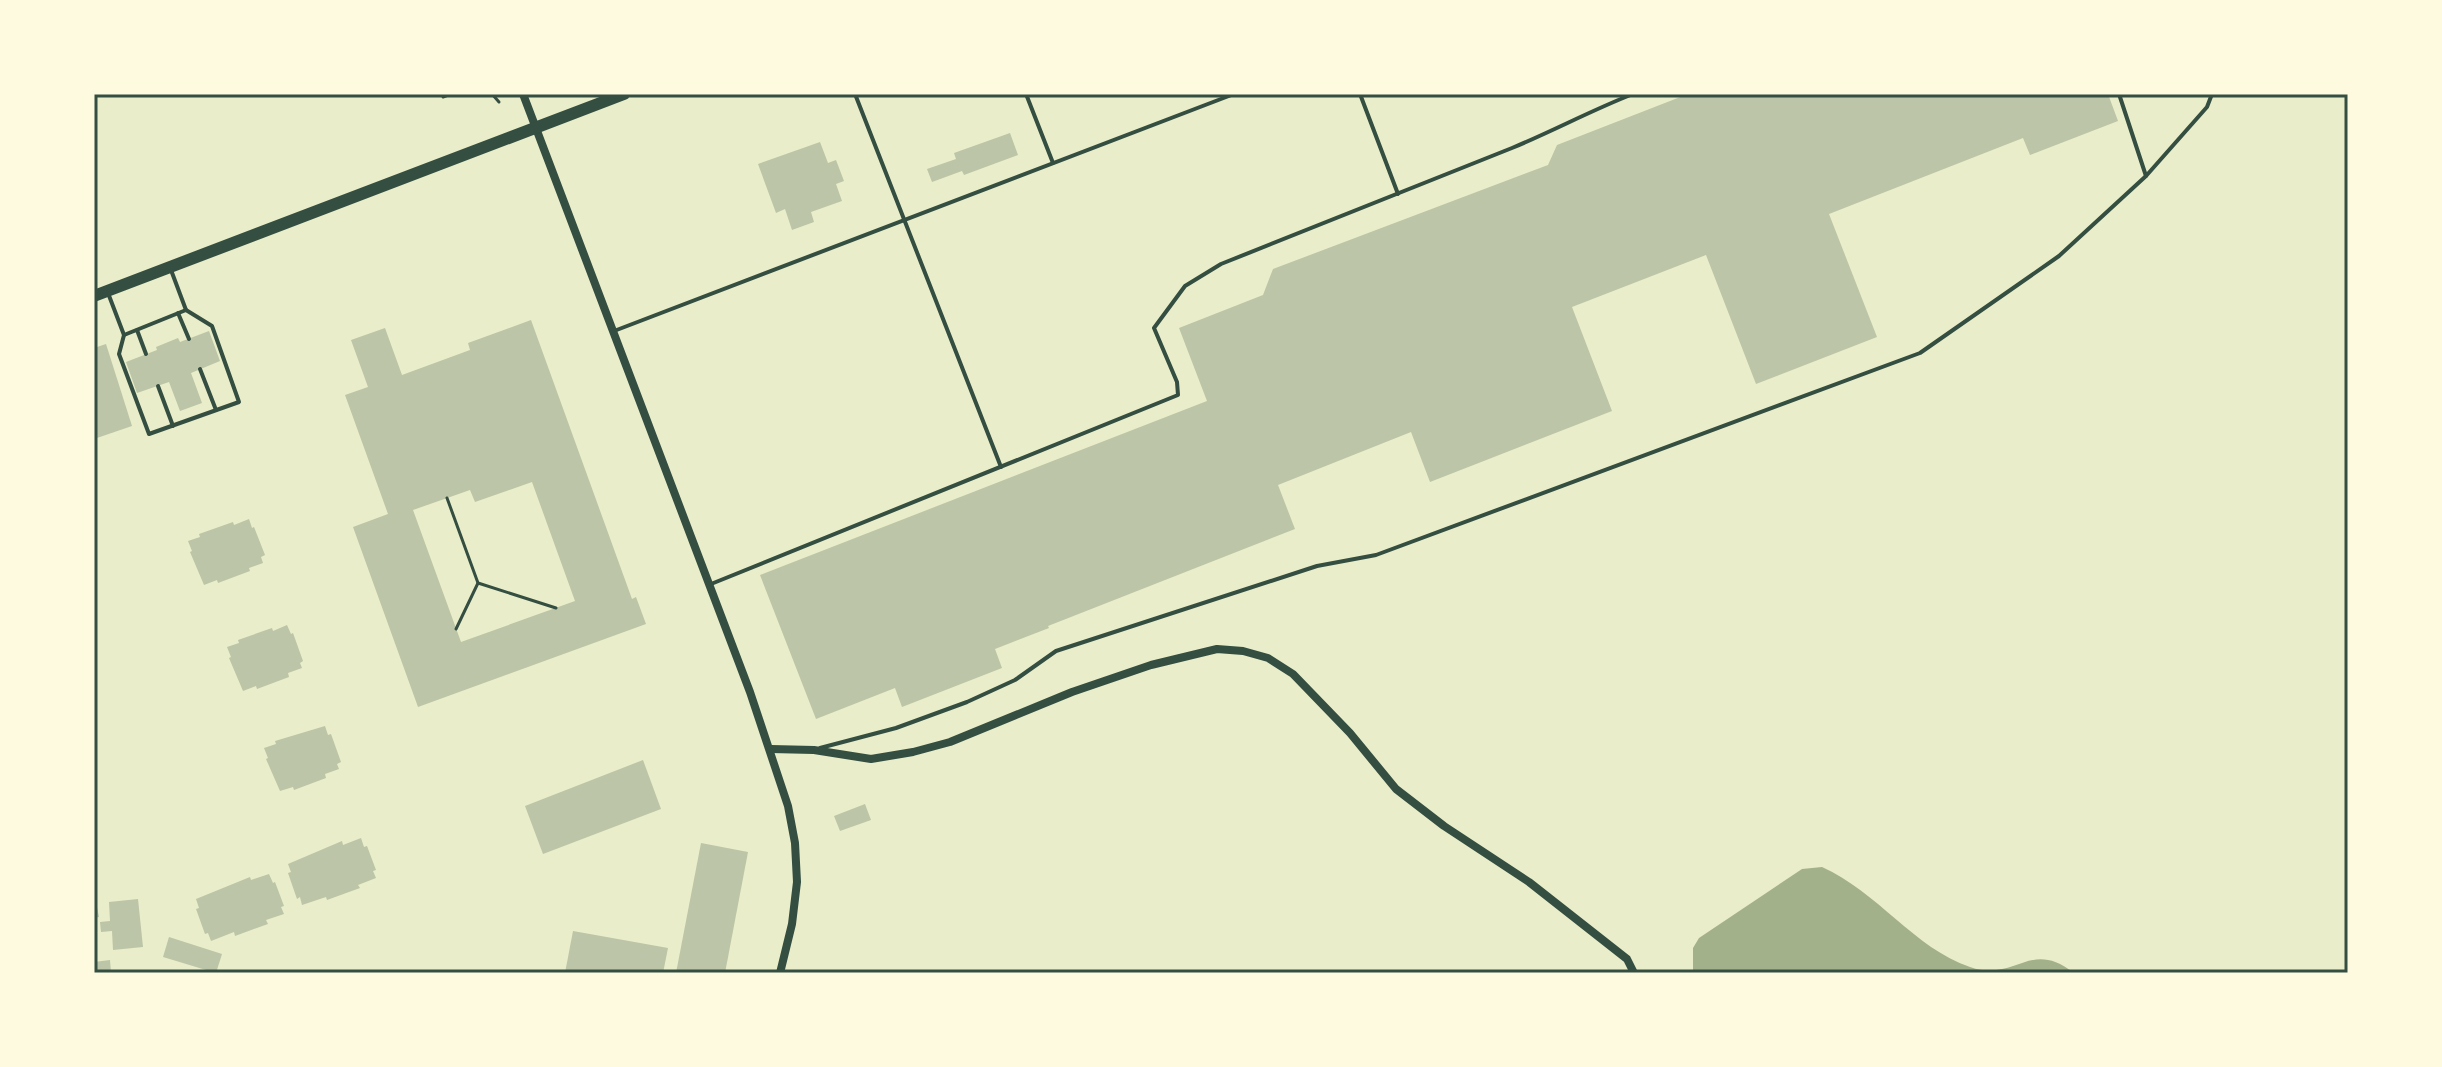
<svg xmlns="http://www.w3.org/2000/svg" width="2442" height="1067" font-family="Lato,sans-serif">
<rect width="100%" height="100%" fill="#e9edc9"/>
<path fill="#a3b18a" d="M1822 867C1878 892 1914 948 1970 967 2016 983 2029 938 2074 973H1693V948L1699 938 1802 869Z"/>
<g fill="#bcc5a7" fill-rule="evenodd">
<path d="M1688 94H2108L2118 121 2030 155 2023 138 1829 214 1877 337 1756 384 1706 255 1572 307 1612 411 1430 482 1411 432 1278 485 1295 529 1048 626 1049 628 995 649 1002 668 902 707 895 688 816 719 760 575 1207 401 1179 328 1263 295 1273 269 1548 165 1557 145Z"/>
<path d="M1010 133 1018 155 964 175 962 171 932 182 927 169 956 159 954 153Z"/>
<path d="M820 142 828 163 836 160 844 181 836 184 842 201 811 212 814 222 792 230 785 209 776 213 758 164Z"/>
<path d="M531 320 632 599 636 597 646 624 418 707 353 527 388 514 345 395 368 387 351 340 385 328 402 375 470 350 468 343ZM532 482 575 601 461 642 413 510 470 490 475 502Z"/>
<path d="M209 331 220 361 191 373 202 403 180 411 169 382 137 393 126 362 157 350 156 347 178 338 180 342Z"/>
<path d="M106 344 132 426 94 439V348Z"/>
<path d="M249 519 252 528 254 527 265 555 261 557 263 563 249 568 250 571 218 583 217 580 204 585 190 552 192 551 188 541 200 537 199 534 233 522 234 525Z"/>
<path d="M287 625 291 634 293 633 303 661 300 663 302 668 288 673 289 677 257 689 256 686 243 691 229 658 231 657 227 647 239 643 238 640 272 628 273 631Z"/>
<path d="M325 726 328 735 331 734 341 762 337 764 339 769 325 774 326 778 294 790 293 787 280 791 266 759 268 758 264 748 276 744 275 741Z"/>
<path d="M643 760 661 809 543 854 525 806Z"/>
<path d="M865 804 871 820 840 831 834 816Z"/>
<path d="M361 838 364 847 367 846 376 870 373 871 376 878 358 885 360 888 327 900 326 897 302 905 300 897 297 899 288 873 291 872 288 864 342 841 343 845Z"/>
<path d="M701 843 748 852 725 973H676Z"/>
<path d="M269 874 273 883 275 882 284 906 281 907 284 914 266 920 268 924 235 936 234 932 211 941 208 933 205 934 196 909 199 908 196 899 250 877 251 880Z"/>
<path d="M94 892 99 917 94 918Z"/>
<path d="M138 899 143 947 113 950 112 931 101 932 100 922 110 921 109 902Z"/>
<path d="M573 931 668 948 663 973H565Z"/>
<path d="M169 937 222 954 216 973 163 957Z"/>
<path d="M110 960 111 973H94V962Z"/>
</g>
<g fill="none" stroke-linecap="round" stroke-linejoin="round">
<g stroke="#344e41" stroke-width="3">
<path d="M492 94 499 102"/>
<path d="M443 97 451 94"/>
<path d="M447 498 478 583 556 608"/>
<path d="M456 629 478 583"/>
</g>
<g stroke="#344e41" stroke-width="4">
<path d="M855 94 1001 467"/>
<path d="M1026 94 1053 163"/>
<path d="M1360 94 1398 194"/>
<path d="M2119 94 2146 176"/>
<path d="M108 293 124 335 186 310 171 270"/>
<path d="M178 313 189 339"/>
<path d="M137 330 146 354"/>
<path d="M614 331 1234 94"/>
<path d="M124 335 119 354 149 434 239 402 212 326 186 310"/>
<path d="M200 369 216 410"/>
<path d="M158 386 173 426"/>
<path d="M711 584 1178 395 1177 382 1154 328 1185 286 1221 264 1512 148C1553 131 1592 110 1633 94"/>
<path d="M820 748 896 728 967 702 1015 680 1056 651 1317 566 1376 555 1920 353 2059 256 2146 176 2207 107 2212 94"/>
</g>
<g stroke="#344e41" stroke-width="8">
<path d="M523 94 750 692 788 806 795 843 797 882 792 924 780 973"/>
<path d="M771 749 814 750 871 759 913 752 950 742 1072 692 1151 665 1217 649 1243 651 1268 658 1293 674 1350 733 1396 789 1444 826 1529 882 1627 959 1634 973"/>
</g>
<path stroke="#344e41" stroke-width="12" d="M94 296 624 94"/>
</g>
<rect width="2442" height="1067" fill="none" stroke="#fefae0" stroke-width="192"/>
<rect x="96" y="96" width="2250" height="875" fill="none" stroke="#344e41" stroke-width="3"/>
</svg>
